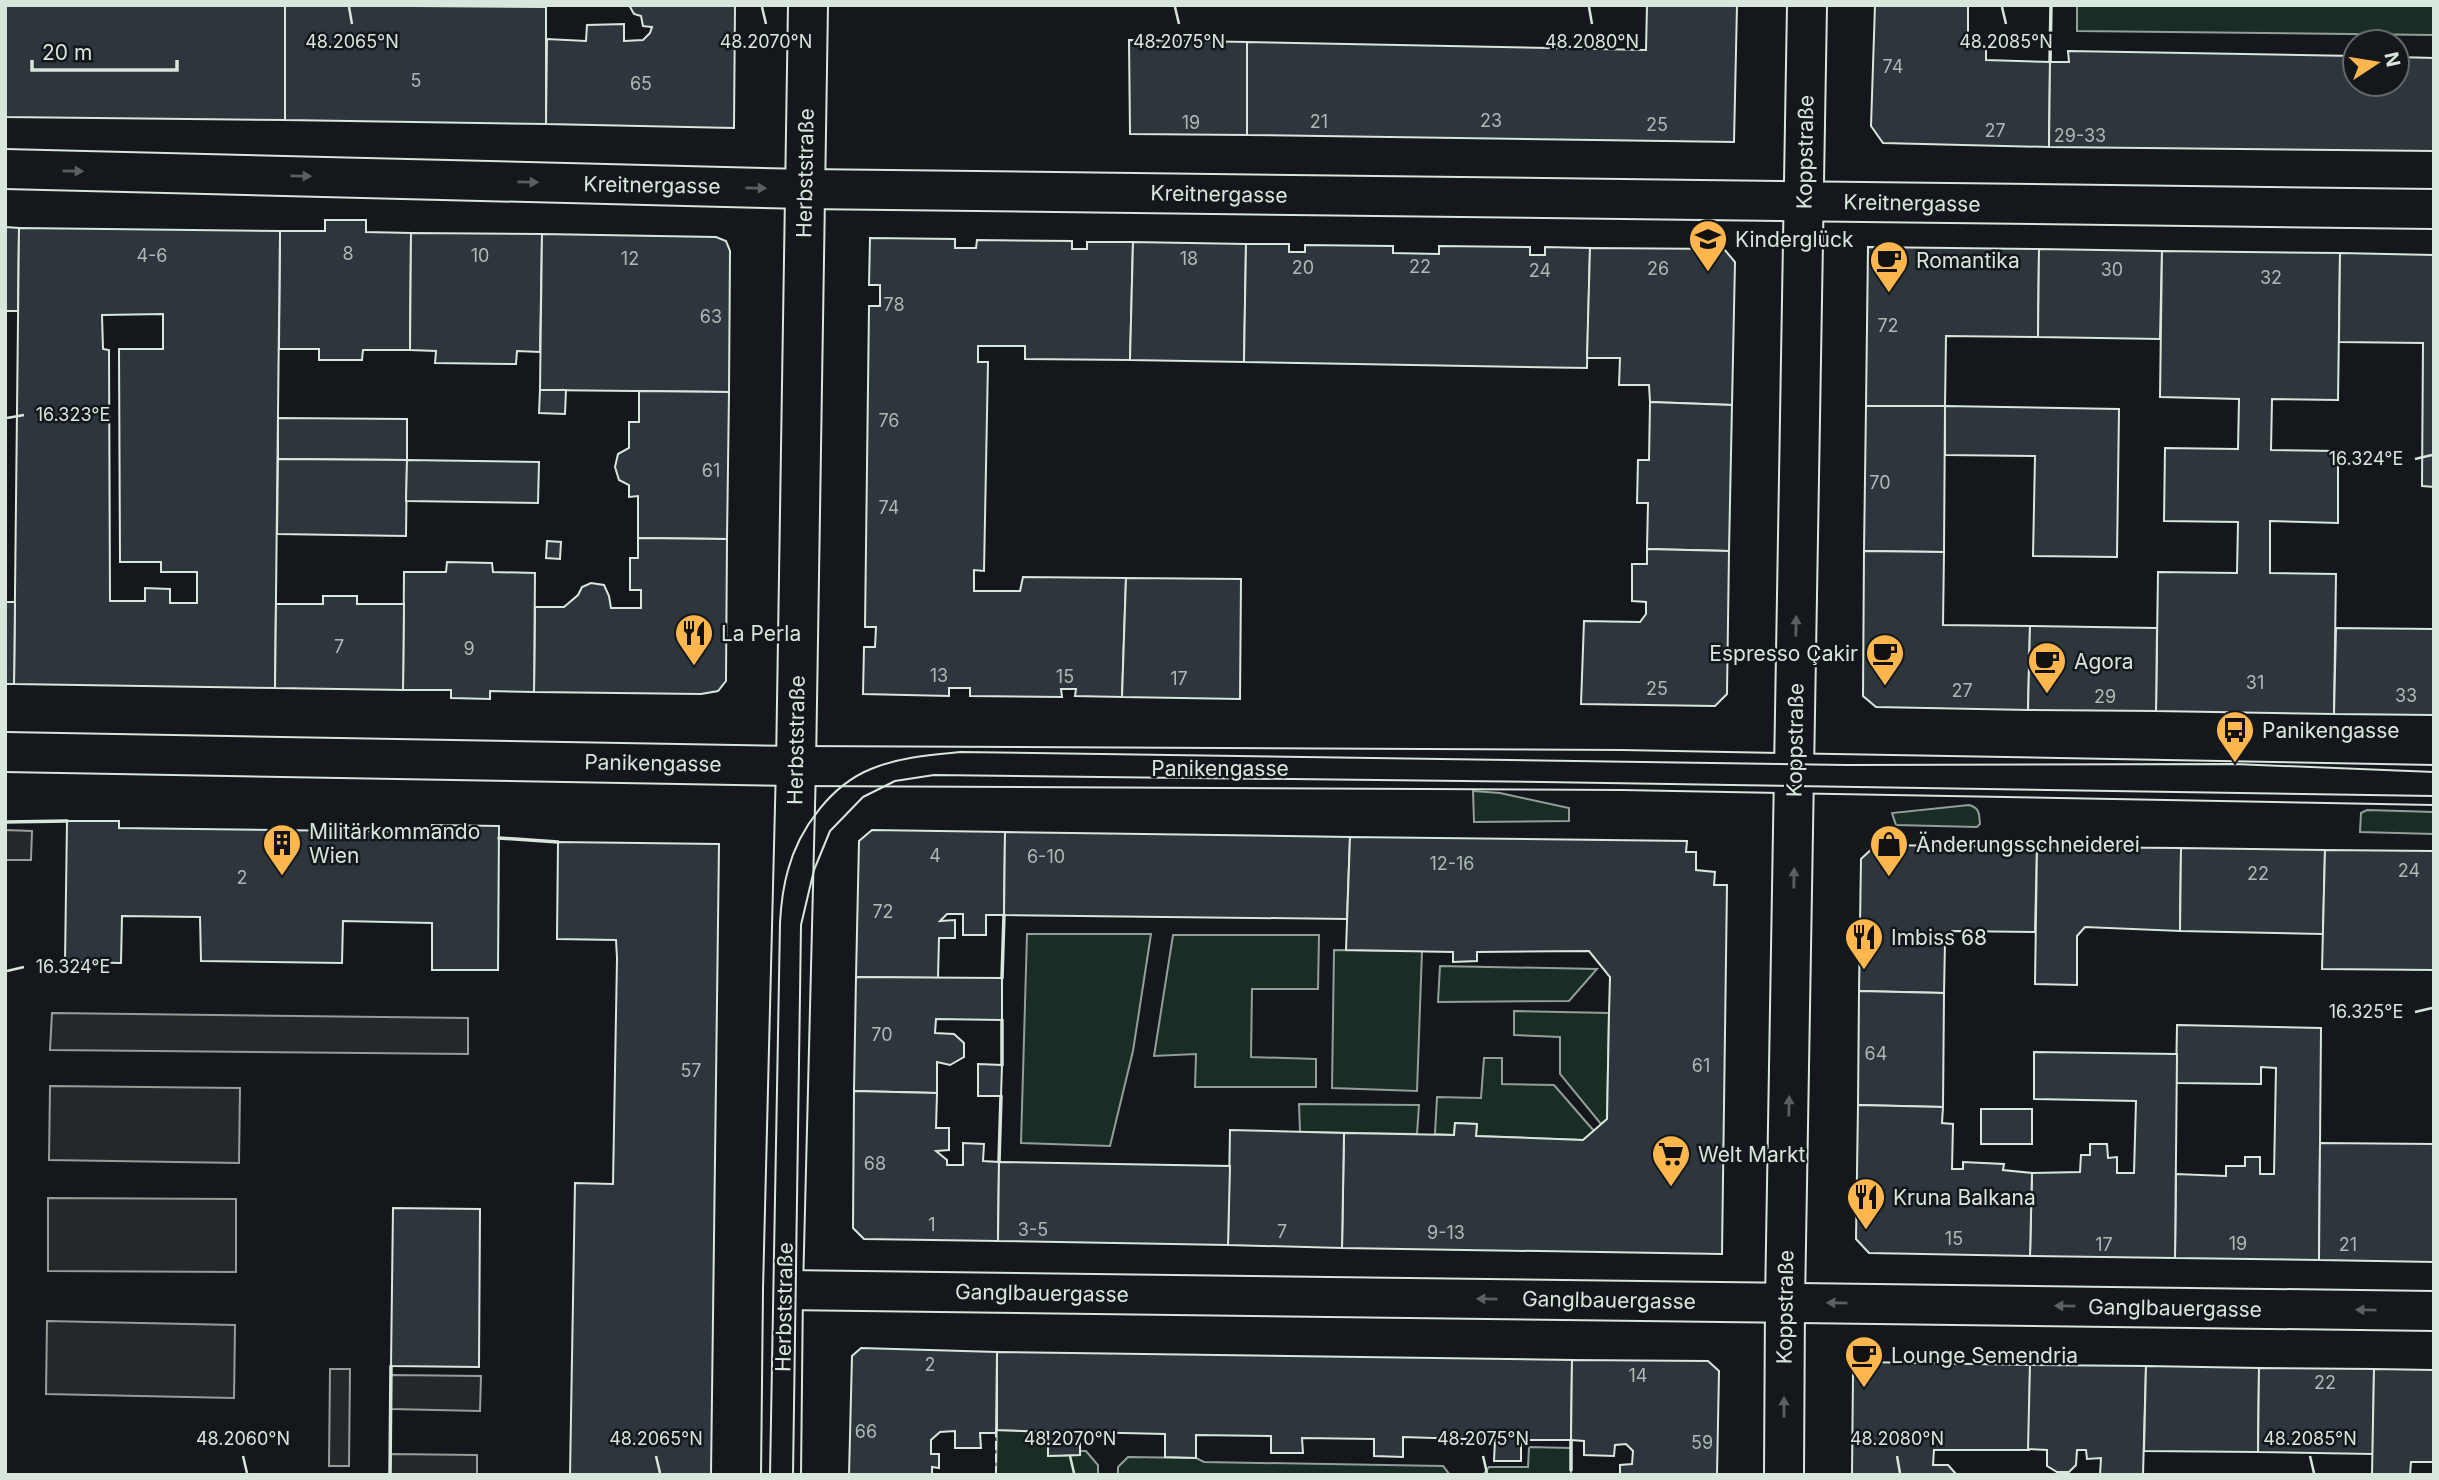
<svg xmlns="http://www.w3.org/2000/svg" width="2439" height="1480" font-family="Inter,sans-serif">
<rect width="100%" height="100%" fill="#14181c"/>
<g fill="#1a2d24" stroke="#939e99" stroke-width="2">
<path d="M2077 5H2434V35L2077 31Z"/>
<path d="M1473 791 1500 793 1569 808V821L1474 822Z"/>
<path d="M1969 805C1980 808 1979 814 1980 824L1977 827 1896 825 1892 813Z"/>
<path d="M2367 810 2434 812V834L2360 832 2361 813Z"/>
<path d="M1027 934H1151L1133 1051 1110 1146 1021 1143Z"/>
<path d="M1173 935H1319L1318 989H1252L1251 1057 1316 1059V1087H1195L1196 1054 1154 1056Z"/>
<path d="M1334 950 1422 951 1417 1091 1332 1088Z"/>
<path d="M1440 966 1597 969 1569 1001 1438 1002Z"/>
<path d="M1514 1011 1609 1013 1607 1119 1601 1124 1560 1074V1037L1514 1035Z"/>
<path d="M1484 1058H1502V1084L1554 1085 1594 1131 1583 1140 1476 1136 1477 1124 1455 1123 1454 1135 1435 1134 1437 1097 1481 1098Z"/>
<path d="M1299 1104 1419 1105 1417 1134 1300 1132Z"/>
<path d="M997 1430 1048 1432V1456L1079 1455 1080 1451H1086L1098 1465V1475H996Z"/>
<path d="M1529 1447 1571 1448V1475H1483L1489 1467H1528Z"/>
<path d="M1128 1457 1196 1458 1204 1462 1443 1466 1450 1475H1118V1467Z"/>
</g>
<g fill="#24282b" stroke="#939e99" stroke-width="2">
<path d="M5 830 32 831 31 860H5Z"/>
<path d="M52 1013 468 1018V1054L50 1050Z"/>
<path d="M50 1086 240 1088 239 1163 49 1160Z"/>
<path d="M48 1198 236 1199V1272L48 1271Z"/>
<path d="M47 1321 235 1325 234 1398 46 1394Z"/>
<path d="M330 1369H350L349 1466H329Z"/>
<path d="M391 1375 481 1376 480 1411 391 1409Z"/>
<path d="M391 1454 477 1455V1475H390Z"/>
</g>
<g fill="#2c363c" stroke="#d8e6dc" stroke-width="2" fill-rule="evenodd">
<path d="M5 5H285V120L5 117Z"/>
<path d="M285 5 546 7V124L285 120Z"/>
<path d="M629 5H735L734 128 546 124 547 39 586 41 587 25 624 24V41L643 40 650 33 652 27 643 26 641 16 634 14Z"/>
<path d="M1647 5H1737L1734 142 1247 135V42L1646 50Z"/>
<path d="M1875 5H1968V45H1986V60L2050 62 2049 147 1883 143 1871 126Z"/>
<path d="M1129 40 1247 42V135L1130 134Z"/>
<path d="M2068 51 2355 56V84H2397V57L2434 58V151L2049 147 2050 62H2069Z"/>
<path d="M325 220H366V232L411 233 410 350H363L362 360H319V349H279L280 231H325Z"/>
<path d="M5 227 19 228 18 311H5Z"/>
<path d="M19 228 280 231 275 688 14 684ZM163 314V349H119L120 562H161V572H197V603H170V589L145 588V601H110L109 350 103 349 102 315Z"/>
<path d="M411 233 542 234 540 352 517 351 516 364 435 363 436 351 410 350Z"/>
<path d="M542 234 716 237 726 241 730 251 729 392 540 390Z"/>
<path d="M870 238 955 239V248H976L977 240 1072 241V249H1087V242H1133L1130 360 1025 359V346H978V362H988L984 571 974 570V591H1020L1023 577 1126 578 1122 697 1075 696 1076 689H1061L1062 697 970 696V688H949V696L863 694 864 647H875L876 627H865L869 306H880V285H869Z"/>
<path d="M1133 242 1246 244 1244 362 1130 360Z"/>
<path d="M1246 244H1289V252H1305V245L1393 246V253L1439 254V246L1530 247V255H1545V247L1590 248 1587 368 1244 362Z"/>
<path d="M1868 247 2039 249 2038 337 1946 336 1945 406H1866Z"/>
<path d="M1590 248 1724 249 1735 262 1732 405 1650 402 1649 385H1619L1620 358H1587Z"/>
<path d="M2039 249 2162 251 2160 339 2038 337Z"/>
<path d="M2162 251 2340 253 2338 400 2272 399 2271 450 2338 451V523L2270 521V573L2336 574 2334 714 2156 711 2158 572 2237 573 2238 522 2164 521 2165 448 2238 449 2239 399 2160 397Z"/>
<path d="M2340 253 2434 255V487L2422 486 2423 343 2339 342Z"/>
<path d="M540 390H566L565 414 539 413Z"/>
<path d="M639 391 729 392 727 539 638 538V496L629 497V485L619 480 615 467 618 454 629 448V422H639Z"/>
<path d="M1650 402 1732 405 1729 551 1647 549 1648 503H1637L1638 460H1649Z"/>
<path d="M1866 406H1945L1944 552 1864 551Z"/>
<path d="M1945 406 2119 409 2117 557 2033 556 2035 456 1945 455Z"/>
<path d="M278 418 407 419V460L278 459Z"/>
<path d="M278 459 407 460 406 536 277 534Z"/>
<path d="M407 460 539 462 538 503 406 501Z"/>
<path d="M638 538 727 539 726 681 718 691 701 694 534 692 535 607H564L578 595 582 587 591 583 604 585 609 596 611 608H641V590H630V558H638Z"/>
<path d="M547 541 561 542 560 559 546 558Z"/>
<path d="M1647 549 1729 551 1727 694 1715 706 1581 704 1584 621 1640 622 1646 614V602L1632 601V564H1647Z"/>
<path d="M1864 551 1944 552 1943 625 2030 626 2028 710 1876 707 1863 696Z"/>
<path d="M447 562 492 563 493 572 535 573 534 692 490 691V699L451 698V690H403L404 572H446Z"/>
<path d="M1126 578 1241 579 1240 699 1122 697Z"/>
<path d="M323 596H357V604H404L403 690 275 688 276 604H323Z"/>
<path d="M5 602H15L14 684H5Z"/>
<path d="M2030 626 2157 628 2156 711 2028 710Z"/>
<path d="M2336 628 2434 629V715L2334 714Z"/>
<path d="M67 821H119V828L431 832 432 825 499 826 498 970H432V923L343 921 342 963 201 961 200 917 122 916 121 963 65 962Z"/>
<path d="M872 830 1005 832 1004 915H986V935H963V914H947L940 921 955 920V938H939L938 978 856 977 859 841Z"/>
<path d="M1005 832 1350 837 1347 919 1004 915Z"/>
<path d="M1350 837 1687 841 1686 852H1696V870L1715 872 1714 885H1727L1722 1254 1342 1248 1344 1133 1454 1135 1455 1123 1477 1124 1476 1136 1583 1140 1607 1119 1609 1013 1610 977 1589 951 1477 952V961L1453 962V952L1346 950Z"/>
<path d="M558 842 719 844 711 1475H570L575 1183 613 1184 617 958 616 940 557 939Z"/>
<path d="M1876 845 2037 847 2035 932 1952 931 1945 942 1944 993 1859 991 1861 859Z"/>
<path d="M2037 847 2181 848 2180 931 2085 927 2077 936V985L2035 984Z"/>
<path d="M2181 848 2325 850 2323 934 2180 931Z"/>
<path d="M2325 850 2434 851V970L2322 969Z"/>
<path d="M856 977 1002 978V1020L936 1019 935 1033 954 1034 964 1043V1057L950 1065 937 1062V1093L854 1091Z"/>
<path d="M1859 991 1944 993 1943 1107 1858 1105Z"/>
<path d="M2177 1025 2321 1028 2319 1260 2175 1258 2176 1174 2226 1176V1166H2245V1157H2260V1174H2274L2276 1068 2261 1067V1084L2176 1083Z"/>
<path d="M2034 1052 2177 1054 2175 1258 2030 1256 2032 1173 2080 1172 2081 1155H2090V1144H2107L2108 1158 2117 1157V1173H2134L2136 1101 2034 1099Z"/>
<path d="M978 1064 1002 1065 1001 1096H978Z"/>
<path d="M854 1091 937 1093 936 1128H949V1150L936 1151 947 1160V1165H963V1143L984 1144 983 1161 999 1162 998 1241 864 1239 853 1228Z"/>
<path d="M1858 1105 1943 1107 1942 1123 1953 1124 1952 1169H1963V1162L2004 1164 2003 1170 2032 1173 2030 1256 1869 1253 1856 1239Z"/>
<rect x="1981" y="1109" width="51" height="35"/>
<path d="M1230 1130 1344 1133 1342 1248 1228 1245Z"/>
<path d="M2320 1143 2434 1144V1262L2319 1260Z"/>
<path d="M999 1162 1230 1166 1228 1245 998 1241Z"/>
<path d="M393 1208 480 1209 479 1367 391 1366Z"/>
<path d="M861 1348 997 1352 996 1433H980L981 1448H955V1431L940 1432 931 1440V1454H939V1468L932 1467V1475H849L852 1356Z"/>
<path d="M997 1352 1572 1360 1571 1440H1521V1461H1494L1495 1440 1403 1437V1457L1374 1456V1439L1302 1438 1303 1453H1271V1436L1196 1435V1458L1165 1457V1434L1080 1432V1455L1048 1456V1432L997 1430Z"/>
<path d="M1572 1360 1708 1361 1719 1371 1717 1475H1620V1465L1632 1464 1633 1451 1626 1444 1615 1445 1614 1456 1584 1455V1441L1571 1440Z"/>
<path d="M1864 1362 2030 1365 2029 1450H1934L1933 1465H1948L1957 1475H1852L1853 1373Z"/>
<path d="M2030 1365 2146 1366 2143 1475H2100L2101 1458 2087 1459 2086 1450H2077L2076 1465 2069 1472H2057L2047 1466V1450L2028 1449Z"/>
<path d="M2146 1366 2259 1368 2258 1452 2144 1451Z"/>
<path d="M2259 1368 2374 1369 2373 1454 2258 1452Z"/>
<path d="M2374 1369 2434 1370V1462H2411L2410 1475H2372Z"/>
</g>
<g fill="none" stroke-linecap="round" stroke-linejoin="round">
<defs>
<g id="minor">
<path d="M5 169 805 189 2434 209"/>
<path d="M5 752 796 766 1622 770 2434 785"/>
<path d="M783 1290 2434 1311"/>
<path d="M781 1475 783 1290 796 766 808 5"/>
</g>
<path id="secondary" d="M1784 1475 1785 1303 1807 5"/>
</defs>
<use href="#minor" stroke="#d8e6dc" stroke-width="42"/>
<use href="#secondary" stroke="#d8e6dc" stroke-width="42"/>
<use href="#minor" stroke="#14181c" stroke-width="38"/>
<use href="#secondary" stroke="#14181c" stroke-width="38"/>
<g stroke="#d8e6dc" stroke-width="2">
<path d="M770 1475 780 923C781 905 783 887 788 870 799 829 831 785 871 769 900 757 930 755 961 752L1847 765 2235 764 2434 772"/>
<path d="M793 1475 801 925 814 870 830 831 863 797 895 781 934 775 1542 782 2434 796"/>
</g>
<path stroke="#d8e6dc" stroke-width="2" stroke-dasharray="9 3.5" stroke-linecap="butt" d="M996 1475V1433"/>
<g stroke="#d8e6dc" stroke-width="3.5">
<path d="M2050 62 2051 5"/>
<path d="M5 822 67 821"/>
<path d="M499 838 558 842"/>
<path d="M1002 978 1004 915"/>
<path d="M1002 1065V1020"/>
<path d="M999 1162 1001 1096"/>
<path d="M1571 1440V1470"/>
<path d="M390 1475 391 1366"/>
</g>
</g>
<defs><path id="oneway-solid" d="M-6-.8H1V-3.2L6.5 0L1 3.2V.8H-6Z" transform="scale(1.75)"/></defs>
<g fill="#59605f">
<use href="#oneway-solid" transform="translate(73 171) rotate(1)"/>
<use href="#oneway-solid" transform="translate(301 176) rotate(1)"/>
<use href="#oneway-solid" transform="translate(528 182) rotate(1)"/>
<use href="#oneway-solid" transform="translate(756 188) rotate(1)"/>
<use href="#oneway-solid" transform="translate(1796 626) rotate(-89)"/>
<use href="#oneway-solid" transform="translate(1794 878) rotate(-89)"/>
<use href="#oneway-solid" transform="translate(1789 1106) rotate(-89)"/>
<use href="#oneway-solid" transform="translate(1487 1299) rotate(-179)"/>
<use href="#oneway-solid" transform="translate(1837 1303) rotate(-179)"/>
<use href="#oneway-solid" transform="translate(2065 1306) rotate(-179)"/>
<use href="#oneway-solid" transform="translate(2366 1310) rotate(-179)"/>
<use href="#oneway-solid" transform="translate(1784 1407) rotate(-90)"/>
</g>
<path fill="none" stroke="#d8e6dc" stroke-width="2.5" d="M349 7 352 24M762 7 766 24M1175 7 1179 24M1589 7 1592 24M2002 7 2006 24M7 418 24 415M2415 459 2432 455M7 971 24 967M2415 1012 2432 1008M243 1456 247 1473M656 1456 660 1473M1070 1456 1074 1473M1483 1456 1487 1473M1897 1456 1900 1473M2310 1456 2314 1473"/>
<defs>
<symbol id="school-pin" viewBox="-11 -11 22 30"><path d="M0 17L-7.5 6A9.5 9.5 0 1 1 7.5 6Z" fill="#ffb74d" stroke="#14181c"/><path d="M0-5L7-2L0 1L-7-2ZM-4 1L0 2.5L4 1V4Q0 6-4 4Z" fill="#111"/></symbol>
<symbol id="cafe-pin" viewBox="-11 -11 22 30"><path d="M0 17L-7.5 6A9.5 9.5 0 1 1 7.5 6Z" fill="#ffb74d" stroke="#14181c"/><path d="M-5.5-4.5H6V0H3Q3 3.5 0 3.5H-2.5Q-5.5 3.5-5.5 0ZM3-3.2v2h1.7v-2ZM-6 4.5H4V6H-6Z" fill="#111"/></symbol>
<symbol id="restaurant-pin" viewBox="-11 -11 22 30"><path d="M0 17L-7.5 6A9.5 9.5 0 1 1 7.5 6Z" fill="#ffb74d" stroke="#14181c"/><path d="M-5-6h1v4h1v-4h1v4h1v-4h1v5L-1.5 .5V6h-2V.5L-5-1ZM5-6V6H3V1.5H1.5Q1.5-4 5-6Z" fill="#111"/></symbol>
<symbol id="bus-pin" viewBox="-11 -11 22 30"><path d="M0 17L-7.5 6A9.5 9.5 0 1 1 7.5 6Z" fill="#ffb74d" stroke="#14181c"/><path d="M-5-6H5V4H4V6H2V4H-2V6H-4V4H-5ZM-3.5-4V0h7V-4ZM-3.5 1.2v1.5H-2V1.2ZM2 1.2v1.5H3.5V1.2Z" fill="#111"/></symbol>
<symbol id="building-pin" viewBox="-11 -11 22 30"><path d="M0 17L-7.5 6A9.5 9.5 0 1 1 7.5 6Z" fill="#ffb74d" stroke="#14181c"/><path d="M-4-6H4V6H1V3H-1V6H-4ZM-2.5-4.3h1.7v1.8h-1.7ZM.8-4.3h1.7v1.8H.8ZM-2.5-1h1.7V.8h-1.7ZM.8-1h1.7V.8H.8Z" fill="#111"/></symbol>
<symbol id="shop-pin" viewBox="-11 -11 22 30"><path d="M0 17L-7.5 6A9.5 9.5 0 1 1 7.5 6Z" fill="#ffb74d" stroke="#14181c"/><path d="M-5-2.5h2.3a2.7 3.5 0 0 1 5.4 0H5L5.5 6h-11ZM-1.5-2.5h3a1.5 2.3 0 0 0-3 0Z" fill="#111"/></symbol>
<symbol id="supermarket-pin" viewBox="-11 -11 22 30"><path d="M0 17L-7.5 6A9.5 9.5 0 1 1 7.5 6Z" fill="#ffb74d" stroke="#14181c"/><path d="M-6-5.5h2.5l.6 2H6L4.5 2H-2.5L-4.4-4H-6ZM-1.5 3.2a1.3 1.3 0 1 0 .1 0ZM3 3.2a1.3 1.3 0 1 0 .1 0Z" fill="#111"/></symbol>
</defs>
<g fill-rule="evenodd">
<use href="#school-pin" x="1686" y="217" width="44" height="60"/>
<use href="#cafe-pin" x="1867" y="238" width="44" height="60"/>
<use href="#restaurant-pin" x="672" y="611" width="44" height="60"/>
<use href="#cafe-pin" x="1863" y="631" width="44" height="60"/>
<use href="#cafe-pin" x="2025" y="639" width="44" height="60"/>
<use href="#bus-pin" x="2213" y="708" width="44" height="60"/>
<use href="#building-pin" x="260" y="821" width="44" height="60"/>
<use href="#shop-pin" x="1867" y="822" width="44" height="60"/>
<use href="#restaurant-pin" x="1842" y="915" width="44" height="60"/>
<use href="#supermarket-pin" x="1649" y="1132" width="44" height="60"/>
<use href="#restaurant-pin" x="1844" y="1175" width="44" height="60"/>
<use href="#cafe-pin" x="1842" y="1333" width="44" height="60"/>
</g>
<g text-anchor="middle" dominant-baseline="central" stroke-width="5" stroke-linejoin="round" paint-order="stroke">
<g font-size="18" fill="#adbab4">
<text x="1893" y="66">74</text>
<text x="416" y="80">5</text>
<text x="641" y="83">65</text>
<text x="1491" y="120">23</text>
<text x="1319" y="121">21</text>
<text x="1191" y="122">19</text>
<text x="1657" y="124">25</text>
<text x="1995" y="130">27</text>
<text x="2080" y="135">29-33</text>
<text x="348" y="253">8</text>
<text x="152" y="255">4-6</text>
<text x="480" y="255">10</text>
<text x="630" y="258">12</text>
<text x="1189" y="258">18</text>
<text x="1420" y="266">22</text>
<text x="1303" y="267">20</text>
<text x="1658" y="268">26</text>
<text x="2112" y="269">30</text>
<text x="1540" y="270">24</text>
<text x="2271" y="277">32</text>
<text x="894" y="304">78</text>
<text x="711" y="316">63</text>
<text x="1888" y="325">72</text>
<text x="889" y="420">76</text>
<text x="711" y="470">61</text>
<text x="1880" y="482">70</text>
<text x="889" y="507">74</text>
<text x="339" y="646">7</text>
<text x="469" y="648">9</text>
<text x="939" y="675">13</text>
<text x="1065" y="676">15</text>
<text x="1179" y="678">17</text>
<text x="2255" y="682">31</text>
<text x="1657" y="688">25</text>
<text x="1962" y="690">27</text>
<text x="2406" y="695">33</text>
<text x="2105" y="696">29</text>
<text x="935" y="855">4</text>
<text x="1046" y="856">6-10</text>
<text x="1452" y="863">12-16</text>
<text x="2409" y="870">24</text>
<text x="2258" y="873">22</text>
<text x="242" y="877">2</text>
<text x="883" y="911">72</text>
<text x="882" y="1034">70</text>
<text x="1876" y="1053">64</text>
<text x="1701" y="1065">61</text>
<text x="691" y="1070">57</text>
<text x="875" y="1163">68</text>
<text x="932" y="1224">1</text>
<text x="1033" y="1229">3-5</text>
<text x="1282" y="1231">7</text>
<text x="1446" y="1232">9-13</text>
<text x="1954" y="1238">15</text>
<text x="2238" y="1243">19</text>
<text x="2104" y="1244">17</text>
<text x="2348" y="1244">21</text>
<text x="930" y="1364">2</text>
<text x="1638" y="1375">14</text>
<text x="2325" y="1382">22</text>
<text x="866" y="1431">66</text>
<text x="1702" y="1442">59</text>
</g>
<g font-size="21" fill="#d8e6dc" stroke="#14181c">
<text transform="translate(1805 152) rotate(-89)">Koppstraße</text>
<text transform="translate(805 173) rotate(-89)">Herbststraße</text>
<text transform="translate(652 185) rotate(1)">Kreitnergasse</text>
<text transform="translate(1219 194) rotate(1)">Kreitnergasse</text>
<text transform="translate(1912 203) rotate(1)">Kreitnergasse</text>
<text transform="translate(796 740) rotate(-89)">Herbststraße</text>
<text transform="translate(1795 740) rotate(-89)">Koppstraße</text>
<text transform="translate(653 763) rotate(1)">Panikengasse</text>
<text x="1220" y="768">Panikengasse</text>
<text transform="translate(1042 1293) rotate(1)">Ganglbauergasse</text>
<text transform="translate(1609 1300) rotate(1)">Ganglbauergasse</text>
<text transform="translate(784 1307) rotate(-89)">Herbststraße</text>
<text transform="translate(1785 1307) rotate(-89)">Koppstraße</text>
<text transform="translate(2175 1308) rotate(1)">Ganglbauergasse</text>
</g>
<g font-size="21" fill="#d8e6dc" stroke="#14181c" text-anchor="start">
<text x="1735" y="239">Kinderglück</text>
<text x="1916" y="260">Romantika</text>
<text x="721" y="633">La Perla</text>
<text x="1858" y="653" text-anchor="end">Espresso Çakir</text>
<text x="2074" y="661">Agora</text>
<text x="2262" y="730">Panikengasse</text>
<text x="309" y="831">Militärkommando<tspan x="309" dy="24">Wien</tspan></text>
<text x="1916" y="844">Änderungsschneiderei</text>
<text x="1891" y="937">Imbiss 68</text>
<text x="1698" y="1154">Welt Markt</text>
<text x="1893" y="1197">Kruna Balkana</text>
<text x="1891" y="1355">Lounge Semendria</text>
</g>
</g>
<g font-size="18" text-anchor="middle" fill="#d8e6dc" stroke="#14181c" stroke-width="5" stroke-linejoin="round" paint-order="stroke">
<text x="352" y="48">48.2065°N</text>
<text x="766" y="48">48.2070°N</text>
<text x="1179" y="48">48.2075°N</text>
<text x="1592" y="48">48.2080°N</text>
<text x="2006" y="48">48.2085°N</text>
<text x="73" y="421">16.323°E</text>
<text x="2366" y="465">16.324°E</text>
<text x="73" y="973">16.324°E</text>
<text x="2366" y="1018">16.325°E</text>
<text x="243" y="1445">48.2060°N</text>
<text x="656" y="1445">48.2065°N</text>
<text x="1070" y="1445">48.2070°N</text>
<text x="1483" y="1445">48.2075°N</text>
<text x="1897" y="1445">48.2080°N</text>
<text x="2310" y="1445">48.2085°N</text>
</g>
<rect width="2439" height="1480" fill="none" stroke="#d8e6dc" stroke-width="14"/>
<g transform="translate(2376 63) rotate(78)"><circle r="33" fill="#14181c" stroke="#626a69" stroke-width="2"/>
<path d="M0-5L12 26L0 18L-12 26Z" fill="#ffb74d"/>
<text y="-10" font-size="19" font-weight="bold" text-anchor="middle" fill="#d8e6dc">N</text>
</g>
<path d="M32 60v10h145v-10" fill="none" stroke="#d8e6dc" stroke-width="3.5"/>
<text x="42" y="60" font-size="21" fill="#d8e6dc" stroke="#14181c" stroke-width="5" paint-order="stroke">20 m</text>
</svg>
